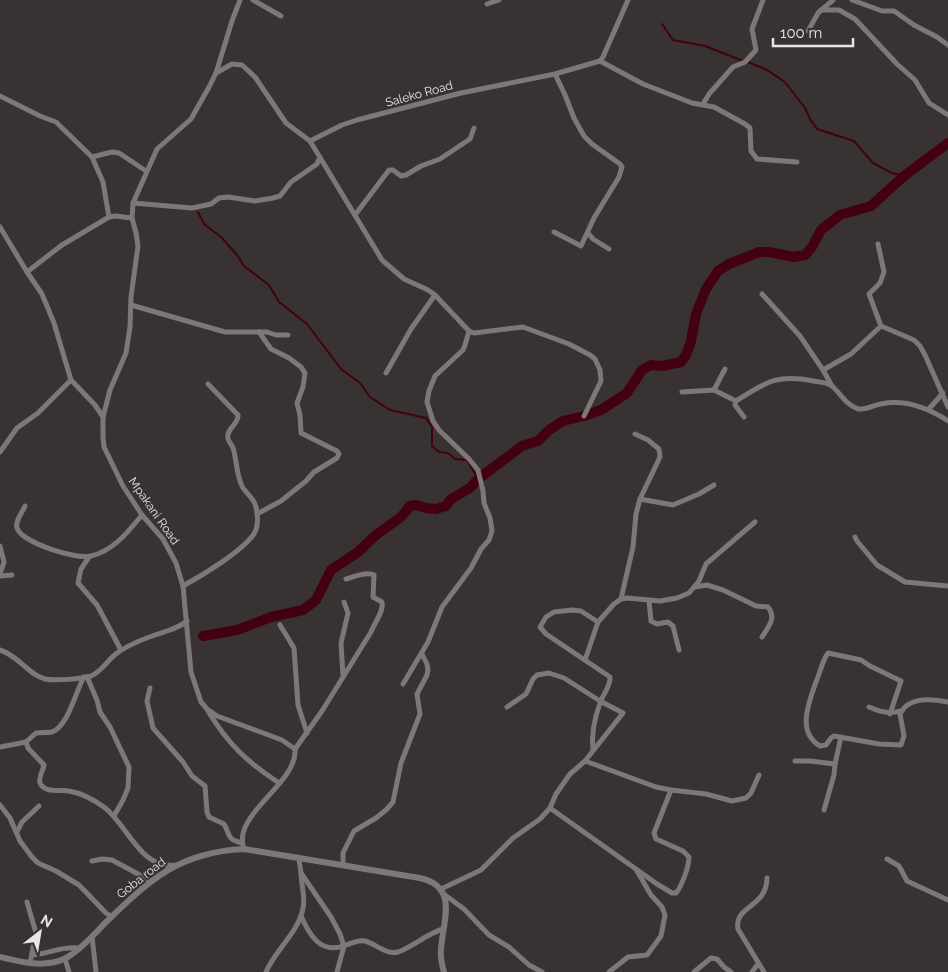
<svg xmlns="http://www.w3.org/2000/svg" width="948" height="972" font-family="Raleway,sans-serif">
<rect width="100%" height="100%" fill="#383232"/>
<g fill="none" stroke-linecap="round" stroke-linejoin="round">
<g stroke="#430010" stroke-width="2">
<path d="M662 24 673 40 705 46 743 61"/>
<path d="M748 62 767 70 785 82 805 108 810 119 817 129 854 141 873 163 892 173 904 176"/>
<path d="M198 212 204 224 221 237 237 255 244 266 269 285 279 302 307 324 341 369 360 383 370 397 390 410 426 418 432 427V446L439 452 448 453 455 459 467 460 478 479"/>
</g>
<path stroke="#430010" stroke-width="10" d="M203 636 237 630 271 617 303 610 316 600 331 570 358 552 376 535 401 517 410 506 416 505 426 508 436 509 446 506 451 499 470 488 478 479 522 446 538 441 549 430 563 421 584 416 601 410 627 393 642 370 651 365 662 366 681 362 686 355 691 341 696 314 706 289 718 271 729 264 759 252H769L794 257 805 255 812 247 821 230 840 215 871 206 904 176 948 143"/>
<g stroke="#7e7777" stroke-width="5">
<path d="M253 0 281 16"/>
<path d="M852 0 882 11H894L914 25 937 37 948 45"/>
<path d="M487 4 499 0"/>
<path d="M821 10H839L855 19 897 64 915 80 929 103 948 115"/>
<path d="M808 31 818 13 833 0"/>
<path d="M600 61 643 84 692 103 714 107 745 124 750 128 751 151 757 159 797 162"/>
<path d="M216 73 232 64 242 65 255 77 286 123 310 141 342 125 357 120 461 93 555 74 600 61 603 57 628 0"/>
<path d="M0 96 40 116 56 122 92 157 103 182 109 217"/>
<path d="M703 104 709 94 733 67 745 62 756 50 752 29 763 0"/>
<path d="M310 141 382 260 404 279 428 290 435 295 469 331 474 333 523 327 569 344 590 355 595 359 600 370 601 381 584 416"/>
<path d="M92 157 112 152 119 153 146 171"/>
<path d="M133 203 192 208 211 204 219 198 228 197 255 201 273 198 280 196 291 182 317 164 320 157"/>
<path d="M355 215 389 170H393L401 176 406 175 421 166 440 159 470 139 474 128"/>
<path d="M0 227 27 272 42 294 54 323 71 380 95 405 103 417V438L104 447 123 486 142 515 163 539 176 563 183 586 191 672 201 702 207 709 217 716 282 740 295 749C298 784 231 814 244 849"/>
<path d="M554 232 581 246 594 218 619 177 622 167 620 164 592 144 584 136 574 118 565 95 555 74"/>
<path d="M588 233 593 239 609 249"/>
<path d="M878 244 884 272 880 283 869 294 881 326 914 340 920 346 925 355 948 407"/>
<path d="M27 272 62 245 109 217 115 216 132 218"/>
<path d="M762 294 800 336 823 370 832 386"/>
<path d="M131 305 225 332H267L276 335H288"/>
<path d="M823 370 851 354 881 326"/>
<path d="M386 373 411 329 435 295"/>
<path d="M714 390 725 369"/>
<path d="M682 392 714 390 736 401"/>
<path d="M928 410 943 393"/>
<path d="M103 417 110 390 126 353 130 327 131 297 138 246 136 233 132 218 133 203 157 149 191 119 209 87 216 73 232 21 240 0"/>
<path d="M744 417 735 405 736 401C767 382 775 374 813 381 818 382 827 382 832 386 841 394 845 404 858 409 866 410 873 405 881 404 905 399 928 408 948 421"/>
<path d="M0 452 17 428 38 413 71 380"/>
<path d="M640 499 673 505 699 494 714 485"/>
<path d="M25 506C22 513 15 521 17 528 22 543 77 560 91 556 113 551 128 532 142 515"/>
<path d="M257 514 281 501 306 481 314 472 337 458 339 454 337 451 301 433 300 415 297 403 303 387 305 373 301 367 289 358 271 349 259 332"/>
<path d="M855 537 857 541 877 565 905 582 948 586"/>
<path d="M0 546 4 562 0 574"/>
<path d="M89 557 81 569 78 583 97 605 121 650"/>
<path d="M0 576 12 575"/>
<path d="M183 586C203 575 241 552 254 534 259 526 258 512 255 504 252 497 245 492 242 486 236 474 237 460 233 448 232 445 228 441 228 438 226 429 239 424 238 415L208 384"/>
<path d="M695 587 707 585 723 590 756 606 768 607C777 618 768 627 762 637"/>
<path d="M621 599 633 547 636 514 640 499 660 457 659 449 648 440 635 434"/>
<path d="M649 601 651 621 657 624 668 622 673 626 679 650"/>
<path d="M280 625 294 648 298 705 307 733"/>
<path d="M0 650C19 656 29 675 45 679 55 681 81 679 91 676 103 671 109 657 120 651 131 644 143 639 155 635 167 631 177 629 187 621"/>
<path d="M585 660 598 622 614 604 621 599 627 598 660 601 677 598 689 593 699 581 706 564 755 522"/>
<path d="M343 676 341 643 348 613 344 602"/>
<path d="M87 677 97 700 100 712 110 727 129 767 128 788 123 800 114 816"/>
<path d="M403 684 428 642 442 607 471 568 481 549 489 540 492 531 490 518 484 503 483 491 478 470 469 459 439 430 433 421 427 402 429 391 435 376 463 350 465 345 469 331"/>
<path d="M150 688 147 701 153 728 183 762 192 776 205 786 207 812 209 817 224 824C231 836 226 839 242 843"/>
<path d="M507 707 526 694 533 679 537 675 549 673 564 678 600 701 623 713 585 761"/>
<path d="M869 707C881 712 888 714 901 711"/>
<path d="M208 711C228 744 247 762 279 783"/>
<path d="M890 714 901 681 870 666 861 660 828 653C822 661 820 673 816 682 809 702 796 732 820 746L826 745 831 738 834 736 879 744 901 745 904 736 900 714C909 696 931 699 948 702"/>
<path d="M26 742 28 748 44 765C43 771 38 778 40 783 45 794 60 789 69 791 81 793 94 800 104 807 128 825 140 870 176 865"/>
<path d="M0 747 26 742 36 733C41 732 47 733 52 732 68 727 76 690 84 677"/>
<path d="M295 749 322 711 371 632C375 622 384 611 382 602L373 597 374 575C367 571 354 577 346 579"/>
<path d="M593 750C591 734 595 717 600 703 603 694 611 686 610 677L546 634 540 627 546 617 554 612 572 610 581 611 598 622"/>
<path d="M795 761H810L835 764 841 737"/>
<path d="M0 805 10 818 20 841 32 857 38 863 56 871 79 885 106 913 112 917"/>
<path d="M550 808 657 884 672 893H676C682 886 689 866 689 857L683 851 656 839 654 833 671 790"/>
<path d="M824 810 834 775 835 764"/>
<path d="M17 832 22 822 39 806"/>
<path d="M887 859 899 866 907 881 948 900"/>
<path d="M92 861 102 859 112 860 151 881"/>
<path d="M343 865V853L354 831 376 818 386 810 393 802 401 763 420 714 417 694 427 675 428 670 427 664 422 654"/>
<path d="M301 873 331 917 340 934 344 946 337 972"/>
<path d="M441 889 481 870 513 838 540 819 550 808 556 794 570 774 585 761 656 787 671 790 706 794 732 801 746 798 751 793 759 775"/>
<path d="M445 895 464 909 489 935 509 947 529 965 542 972"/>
<path d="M27 902 36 933 30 963"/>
<path d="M301 916C309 934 320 954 343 946 351 944 357 939 365 941 376 944 386 955 398 952 413 947 426 934 443 929"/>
<path d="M92 936 96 972"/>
<path d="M32 955C50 954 60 946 78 948"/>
<path d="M65 959 69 972"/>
<path d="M266 972C275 950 299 932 303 908 305 900 303 892 302 884 301 875 301 866 298 857"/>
<path d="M609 972 628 957 647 955 661 936 665 915 662 907 651 895 637 871"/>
<path d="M694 972 711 958 717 959 724 967 731 972"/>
<path d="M752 972 758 964"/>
<path d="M764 972 738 929C734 905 767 908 767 878"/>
</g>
<path stroke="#7e7777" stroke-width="6" d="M0 957C20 962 44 968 64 959 77 953 94 935 104 924 149 880 179 852 244 849L420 878C459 887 443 920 441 949 440 957 442 965 444 972"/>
</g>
<g text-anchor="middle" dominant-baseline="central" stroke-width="4" stroke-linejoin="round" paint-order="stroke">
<g font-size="12" fill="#e9e5e5" stroke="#383232">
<text transform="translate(419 94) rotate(-15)">Saleko Road</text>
<text transform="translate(154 511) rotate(55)">Mpakani Road</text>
<text transform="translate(141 878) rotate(-38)">Goba road</text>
</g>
</g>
<g transform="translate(40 932) rotate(31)" stroke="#383232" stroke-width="4" paint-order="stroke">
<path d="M0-4L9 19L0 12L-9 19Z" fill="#e9e5e5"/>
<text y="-8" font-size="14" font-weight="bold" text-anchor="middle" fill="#e9e5e5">N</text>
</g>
<path d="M773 38v8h80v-8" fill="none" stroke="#e9e5e5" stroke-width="2.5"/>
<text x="780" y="38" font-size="15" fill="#e9e5e5" stroke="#383232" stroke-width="4" paint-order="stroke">100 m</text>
</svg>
